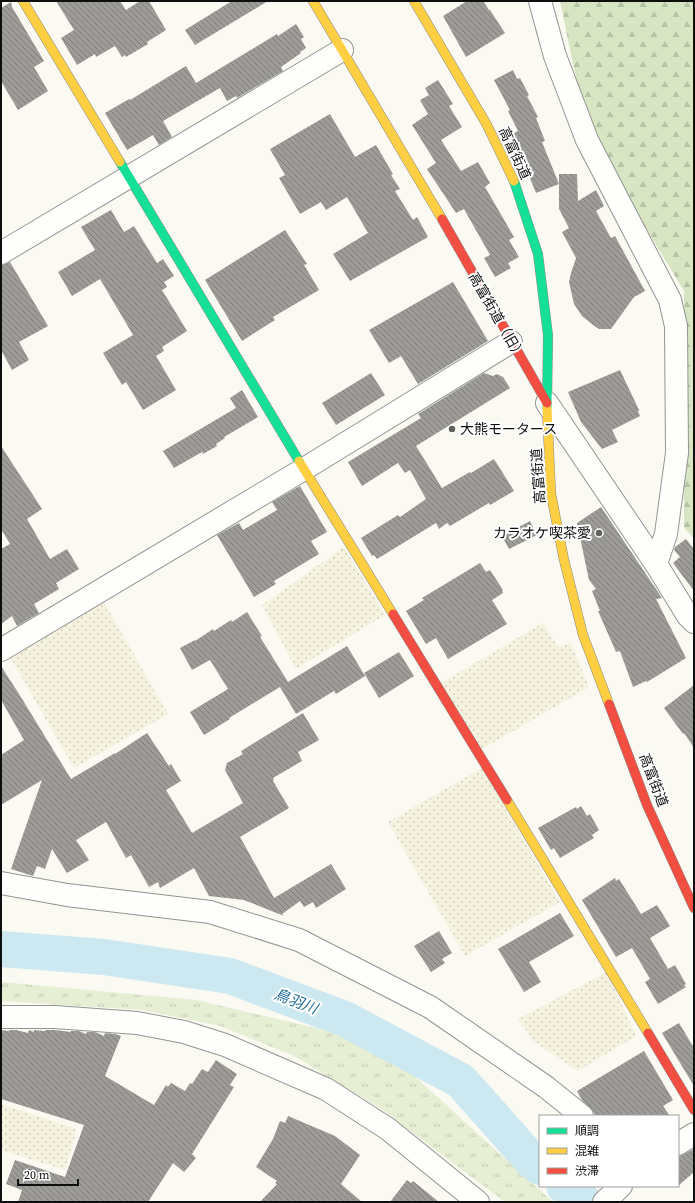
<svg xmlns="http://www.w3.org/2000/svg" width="695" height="1203" font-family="'Source Serif 4','Noto Sans JP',serif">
<defs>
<pattern id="farmland-dots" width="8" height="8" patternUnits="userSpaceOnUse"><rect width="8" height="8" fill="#f6f2e0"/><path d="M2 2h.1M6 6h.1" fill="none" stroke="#d2cebf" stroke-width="1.8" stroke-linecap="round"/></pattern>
<pattern id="grass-tufts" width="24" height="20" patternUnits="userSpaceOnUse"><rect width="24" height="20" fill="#e6efd4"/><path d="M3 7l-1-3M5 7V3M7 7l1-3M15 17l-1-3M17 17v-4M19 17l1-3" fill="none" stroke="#c4ccb5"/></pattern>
<pattern id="forest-firs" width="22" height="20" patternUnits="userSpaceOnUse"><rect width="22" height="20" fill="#d7e5c3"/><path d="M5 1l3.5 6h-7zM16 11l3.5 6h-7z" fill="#b7c3a6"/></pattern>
<pattern id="building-back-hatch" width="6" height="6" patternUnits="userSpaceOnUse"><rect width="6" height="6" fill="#9e9c98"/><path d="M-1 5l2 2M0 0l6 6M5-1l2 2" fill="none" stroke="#7f7e7a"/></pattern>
</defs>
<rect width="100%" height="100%" fill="#faf9f2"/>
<g fill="url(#farmland-dots)">
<path d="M344 547 385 615 296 669 262 605Z"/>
<path d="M104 602 168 714 74 768 10 657Z"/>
<path d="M543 623 558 647 571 643 589 687 482 749 441 683Z"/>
<path d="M482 768 560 902 465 956 388 822Z"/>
<path d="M607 972 636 1036 578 1071 533 1041 518 1019Z"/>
<path d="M1 1104 77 1129 65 1170 1 1150Z"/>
</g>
<path fill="url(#grass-tufts)" d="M1 982 196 1000 333 1032 365 1045 409 1071 553 1202H505L380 1108 292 1055 220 1026 143 1010 1 1001Z"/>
<path fill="url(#forest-firs)" d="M560 1H694V539L684 527V291L587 131Z"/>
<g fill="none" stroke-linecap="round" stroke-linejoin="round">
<g stroke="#cce8f1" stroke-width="36">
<path d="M1 949 104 957 230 976 345 1019 461 1081 532 1161 540 1167"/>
<path d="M564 1186 584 1202"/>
</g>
</g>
<g fill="url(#building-back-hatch)">
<path d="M56 1H120L126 10 140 1H149L166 30 147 42 148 44 126 57 125 55 122 57 115 46 96 57 95 54 77 65 61 38 74 30Z"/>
<path d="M232 1H268L195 45 185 30Z"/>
<path d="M467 1H483L489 10H490L505 33 466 57 443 16Z"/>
<path d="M11 2 12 7 44 61 34 67 48 91 18 110 1 81V8Z"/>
<path d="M296 24 304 37 301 39 306 48 300 52 301 53 281 67 283 71 237 98 236 96 227 101 220 88 163 121 172 137 159 145 153 135 127 150 105 113 129 99 130 100 186 66 196 83 277 34 278 36Z"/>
<path d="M513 70 517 79 520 78 529 95 527 96 538 117 536 118 545 141 542 142 559 184 536 193 512 134 518 131 508 111 510 110 494 80Z"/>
<path d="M438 80 453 104 449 106 462 127 441 140 461 171 478 162 490 183 485 187 514 237 509 240 519 257 508 263 511 268 495 277 484 258 490 255 464 209 456 213 427 169 436 163 412 125 428 114 420 100 429 95 425 88Z"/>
<path d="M330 114 355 157 376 145 393 174 391 175 400 189 395 191 413 220 417 217 428 237 350 281 333 254 368 233 347 197 326 210 321 202 300 214 279 178 285 175 270 149Z"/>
<path d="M559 174H577L578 201 596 190 604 206 596 211 611 238 615 236 645 291 634 297 611 329H599L593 325 582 316 574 304 569 282 571 273 576 258 562 232 569 228 559 209Z"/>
<path d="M111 210 124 232 134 226 157 263 163 259 174 276 164 282 167 287 162 290 187 331 162 347 164 351 156 356 176 390 143 410 126 382 122 385 103 353 133 335 100 279 72 296 58 272 95 250 81 227Z"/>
<path d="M285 230 307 264 304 265 319 290 273 317 275 320 242 341 205 280Z"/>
<path d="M10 262 48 326 19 342 29 360 12 370 1 350V265Z"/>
<path d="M453 282 488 341 418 384 401 356 389 363 369 330Z"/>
<path d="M620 370 639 410 638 411 640 416 612 430 618 442 602 449 581 422 568 392Z"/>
<path d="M371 373 385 395 336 425 322 403Z"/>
<path d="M484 373 493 376 497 374 503 377 510 388 416 446 442 488 470 472 471 473 494 459 514 491 490 505 489 503 450 526 447 523 439 529 436 523 377 559 374 555 372 556 361 538 398 515 400 517 426 499 410 470 405 473 398 463 362 486 348 462 421 418 418 414Z"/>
<path d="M242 390 258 417 224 437 225 438 216 444 217 446 203 454 202 452 174 468 163 451 236 408 230 398Z"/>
<path d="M1 446 42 509 27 519 50 559 67 549 79 569 56 583 59 589 34 604 39 613 17 626 12 616 1 624V549L10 544 1 529Z"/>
<path d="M300 486 327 532 311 541 319 554 274 581 276 584 254 597 217 535 239 523 243 530 277 510 272 502Z"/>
<path d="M601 507 662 598 656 599 686 658 647 682 646 681 633 687 620 651 616 652 598 611H600L592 591 596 589 589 580 577 523Z"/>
<path d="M530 521 537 535 509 549 502 536Z"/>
<path d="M686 539 693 548 694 547V591L673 563 680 557 674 550 675 547Z"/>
<path d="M480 563 486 572 490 570 503 590 502 591 503 593 492 600 507 624 448 659 436 638 426 644 406 611 424 600 422 598Z"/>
<path d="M247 612 262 636 260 637 288 682 347 646 365 676 336 694 334 691 296 714 280 687 229 718 230 719 204 735 190 712 228 689 210 660 192 670 180 648 195 640V641L213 629 214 631 231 620 232 622Z"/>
<path d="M399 652 414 676 379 698 364 673Z"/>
<path d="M1 666 19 694 71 779 115 753V754L147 733 169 766 171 764 181 781 166 790 192 833 243 803 225 770 227 763 243 754 241 751 303 713 319 740 298 752 302 761 273 778 274 780 273 781 289 808 240 837 274 898 331 864 346 889 316 908 313 902 304 907 300 901 282 914 284 916 244 900 209 896 194 868 160 888 158 882 149 887 131 855 126 858 106 822 76 840 89 860 67 873 52 849 45 869 37 866 33 876 11 869 42 780 1 805V755L24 740 1 700Z"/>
<path d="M694 685V748L684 733 683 734 664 708Z"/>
<path d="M581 806 587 816 590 814 599 830 592 835 594 838 560 858 554 848 551 850 538 828 576 807 577 809Z"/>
<path d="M615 878 616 881 619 879 641 914 657 905 670 926 650 938 668 969 675 965 686 984 684 985 686 987 658 1004 645 982 650 979 632 948 616 957 582 900Z"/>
<path d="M560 913 574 936 529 962 541 982 524 992 498 949Z"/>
<path d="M439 931 452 953 442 959 445 963 431 972 414 946Z"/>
<path d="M679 1023 694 1048V1086L662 1033Z"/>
<path d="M1 1030 9 1031 10 1030H16L28 1033 29 1030 34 1032V1030L45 1031 46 1030H55L71 1032V1031H79L86 1034 87 1032H95L104 1036 105 1033 115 1034 121 1036 105 1076 154 1105 166 1085 168 1087 171 1083 185 1091 190 1083 192 1084 202 1069 208 1072 216 1060 237 1074 230 1085 234 1087 192 1154 196 1158 184 1172 173 1163 148 1202H18L22 1190 6 1184 15 1160 65 1177 84 1125 1 1099Z"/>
<path d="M644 1051 673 1100 663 1106 670 1116H595L593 1111 582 1100 577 1091Z"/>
<path d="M288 1116 335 1136 360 1155 341 1184 362 1202H260L277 1184 275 1183 277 1181 256 1167 273 1139 280 1121 285 1123Z"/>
<path d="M694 1149V1172L678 1186V1157Z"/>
<path d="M407 1180 411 1183 413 1181 439 1202H390Z"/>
</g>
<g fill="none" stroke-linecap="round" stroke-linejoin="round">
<defs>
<g id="street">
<path d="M540 1 555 56 587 140 670 300 676 326 677 453 666 534 656 564"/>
<path d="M1 253 342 50"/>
<path d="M547 403 656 564 688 616 694 622"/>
<path d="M1 650 304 469 511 342"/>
<path d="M1 883 67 895 210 912 299 940 430 1007 546 1087 582 1116"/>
<path d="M1 1017H55L137 1023 184 1032 225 1045 326 1089 388 1129 478 1202"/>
<path d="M678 1144 694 1134"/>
<path d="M604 1202 621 1186"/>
</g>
<g id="fast">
<path d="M120 162 299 461"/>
<path d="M514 181 538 254 548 335 547 408"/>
</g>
<g id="slow">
<path d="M23 1 120 162"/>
<path d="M313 1 442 219"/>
<path d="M414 1 487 125 514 181"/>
<path d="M547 408 551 494 564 560 583 635 609 704"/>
<path d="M299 461 393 614"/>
<path d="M507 800 648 1033"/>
</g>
<g id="jam">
<path d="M442 219 547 403"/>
<path d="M393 614 507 800"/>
<path d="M609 704 647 805 694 908"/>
<path d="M648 1033 694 1110"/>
</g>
</defs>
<use href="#street" stroke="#949491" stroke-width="24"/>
<use href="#fast" stroke="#8b8a87" stroke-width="10"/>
<use href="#slow" stroke="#8b8a87" stroke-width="10"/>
<use href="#jam" stroke="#8b8a87" stroke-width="10"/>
<use href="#street" stroke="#fefefd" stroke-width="22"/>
<use href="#fast" stroke="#16e098" stroke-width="9"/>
<use href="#slow" stroke="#ffcf43" stroke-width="9"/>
<use href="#jam" stroke="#f24e42" stroke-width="9"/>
</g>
<g fill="#61605e" stroke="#fff" stroke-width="1.5">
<circle cx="452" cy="429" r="4"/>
<circle cx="599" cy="533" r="4"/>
</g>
<g text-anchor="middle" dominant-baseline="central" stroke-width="4" stroke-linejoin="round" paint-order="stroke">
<g font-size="14" fill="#0e0e0e" stroke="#fff">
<text transform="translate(515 153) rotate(65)">高富街道</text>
<text transform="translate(497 316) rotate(60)">高富街道（旧）</text>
<text transform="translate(538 476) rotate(-94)">高富街道</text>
<text transform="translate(654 780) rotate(69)">高富街道</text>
</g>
<g font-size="14" fill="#0e0e0e" stroke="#fff" text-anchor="start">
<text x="460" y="429">大熊モータース</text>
<text x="591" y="533" text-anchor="end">カラオケ喫茶愛</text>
</g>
<g font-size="15" font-style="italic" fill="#206d96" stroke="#fff">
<text transform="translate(296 1001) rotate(21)">鳥羽川</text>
</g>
</g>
<rect width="695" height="1203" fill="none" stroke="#0e0e0e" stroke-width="4"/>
<rect x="539" y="1115" width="140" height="72" fill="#ffffff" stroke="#9f9f9f"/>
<rect x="547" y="1128" width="20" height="6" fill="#16e098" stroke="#9f9f9f"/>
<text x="575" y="1135" font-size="12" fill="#0e0e0e">順調</text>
<rect x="547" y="1148" width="20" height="6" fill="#ffcf43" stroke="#9f9f9f"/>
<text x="575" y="1155" font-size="12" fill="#0e0e0e">混雑</text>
<rect x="547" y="1168" width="20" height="6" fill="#f24e42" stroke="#9f9f9f"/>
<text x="575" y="1175" font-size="12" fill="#0e0e0e">渋滞</text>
<path d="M18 1179v6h60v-6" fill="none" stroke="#0e0e0e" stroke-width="2"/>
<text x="24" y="1179" font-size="12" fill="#0e0e0e" stroke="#ffffff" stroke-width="3" paint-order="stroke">20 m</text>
</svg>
